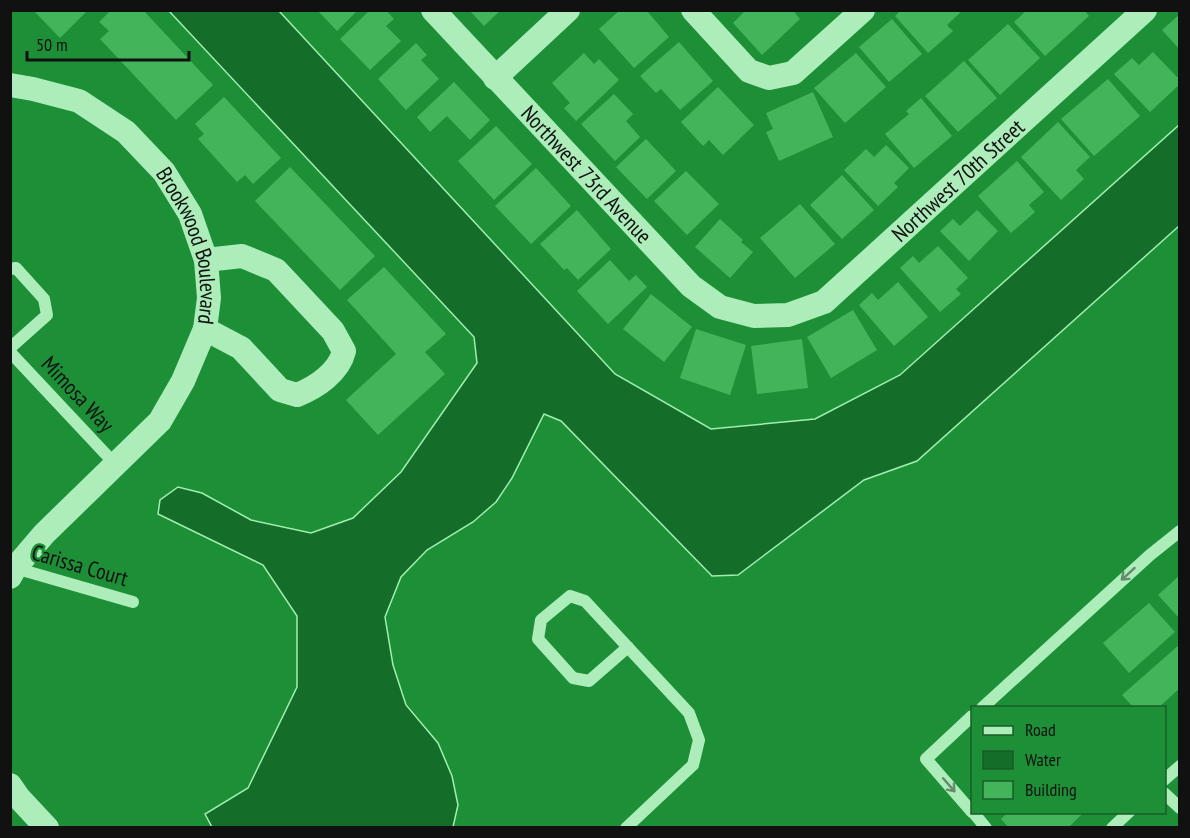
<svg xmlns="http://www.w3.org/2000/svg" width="1190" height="838" font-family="'PT Sans Narrow',sans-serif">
<rect width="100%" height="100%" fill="#1d8f37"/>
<path fill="#146e29" stroke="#a0efaf" stroke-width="1.5" d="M169 11H279L615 374 711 429 815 419 900 375 1179 125V226L917 461 864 480 738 575 712 576 561 421 544 414 512 478 496 502 473 522 427 550 401 577 385 617 393 665 406 705 438 743 452 776 458 805 453 827H212L205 814 248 788 297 687V616L263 565 158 514 160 500 178 487 202 493 251 520 311 533 353 518 401 472 477 363 474 337Z"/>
<g fill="#42b55a">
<path d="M33 10H88L60 38Z"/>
<path d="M111 10H143L213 85 176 120 100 39 109 31 99 22Z"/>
<path d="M317 10H358L337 31Z"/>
<path d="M370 10H386L394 19 386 26 401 41 370 70 340 39Z"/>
<path d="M469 10H501L484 26Z"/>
<path d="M620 10H649L648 12 669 37 634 68 599 29Z"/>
<path d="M746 10H793L800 19 762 55 733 23Z"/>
<path d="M901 10H963L947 25 953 31 928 53 895 16Z"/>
<path d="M1027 10H1084L1089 16 1045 56 1014 22Z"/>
<path d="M1180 14V50L1162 30Z"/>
<path d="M892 19 922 54 889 82 859 47Z"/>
<path d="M1008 24 1040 58 1000 95 968 60Z"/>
<path d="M679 42 713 81 680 110 661 89 656 93 640 76Z"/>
<path d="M416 43 427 55 421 60 439 79 406 110 378 79Z"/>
<path d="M1153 52 1180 80V84L1150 112 1114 74 1132 58 1139 65Z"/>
<path d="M584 53 594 64 599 59 619 80 576 121 564 108 570 103 552 83Z"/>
<path d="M856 53 886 87 845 123 814 88Z"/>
<path d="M964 61 997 98 958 132 925 96Z"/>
<path d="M1108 79 1140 116 1094 156 1061 119Z"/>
<path d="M454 82 490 120 470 140 447 116 430 132 417 117Z"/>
<path d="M718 87 754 125 723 155 709 140 703 146 681 122Z"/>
<path d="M813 92 833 137 779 161 766 132 773 129 766 113Z"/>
<path d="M614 94 633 114 626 121 640 137 615 161 581 124Z"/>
<path d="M224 97 281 158 253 184 245 175 237 182 198 139 204 134 195 124Z"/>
<path d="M921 98 952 136 914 168 885 134 909 114 906 111Z"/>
<path d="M1058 122 1090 157 1076 170 1084 179 1061 200 1021 157Z"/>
<path d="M496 126 532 164 494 200 458 161Z"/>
<path d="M646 139 676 171 647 199 616 167Z"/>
<path d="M886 145 909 168 894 183 898 187 878 206 844 170 866 149 874 157Z"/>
<path d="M1017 161 1044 192 1029 205 1035 212 1011 233 978 196Z"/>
<path d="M290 167 375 256 340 290 255 201Z"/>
<path d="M536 168 571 206 531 244 495 206Z"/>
<path d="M686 171 719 204 687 235 654 201Z"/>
<path d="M842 175 874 210 842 239 810 205Z"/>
<path d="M800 204 835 244 795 278 760 238Z"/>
<path d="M577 210 611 249 578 280 567 268 564 270 540 244Z"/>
<path d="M977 210 998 231 969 261 940 231 953 219 960 226Z"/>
<path d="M720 219 743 240 741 242 753 252 730 278 695 247Z"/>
<path d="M938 246 968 278 956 289 961 294 940 312 900 268 913 256 919 263Z"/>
<path d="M610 260 629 281 636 275 647 287 608 324 577 291Z"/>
<path d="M384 267 446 334 425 352 445 374 378 435 346 400 396 354 347 300Z"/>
<path d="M898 282 928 317 894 346 859 305 872 293 878 300Z"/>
<path d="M651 294 692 327 664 362 623 329Z"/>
<path d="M853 310 877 350 831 378 807 337Z"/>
<path d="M696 329 746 345 730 395 680 378Z"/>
<path d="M802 339 808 388 757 394 751 346Z"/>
<path d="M1180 575V619L1158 595Z"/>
<path d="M1149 603 1175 632 1129 673 1103 643Z"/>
<path d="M1180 644V688L1158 708H1134L1122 695Z"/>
<path d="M1008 812H1084L1068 828H1009L1001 819Z"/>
</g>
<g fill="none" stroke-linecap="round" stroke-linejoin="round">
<g stroke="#acedba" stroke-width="12">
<path d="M10 269 16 268 44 299 47 315 10 348"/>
<path d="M10 352 115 464"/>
<path d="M15 568 133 602"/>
<path d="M982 708 1150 555 1180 531"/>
<path d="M972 716 926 759 972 812"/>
<path d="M1164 780 1180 766"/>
<path d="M1164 793 1180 808"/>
<path d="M973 812 986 828"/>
<path d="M626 828 693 765 699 740 689 713 585 601 570 596 541 620 538 639 573 678 589 681 628 647"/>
<path d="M1112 828 1129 812"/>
</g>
<g stroke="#acedba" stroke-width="24">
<path id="s1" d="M433 10 691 286 720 307 754 316 788 315 824 302 1145 10"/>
<path d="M693 10 749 71 769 78 793 73 863 10"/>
<path d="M495 78 568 10"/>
<path id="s2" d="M10 85 33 89 79 101 126 132 164 172 190 214 206 260 209 298 205 329 183 381 160 421 44 534 15 568 10 577"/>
<path d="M205 329 241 348 280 390 297 395C317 387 339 372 344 351L333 331 276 270 242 256 206 260"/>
<path d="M10 785 19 798 47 828"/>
</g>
</g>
<defs><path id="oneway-shaft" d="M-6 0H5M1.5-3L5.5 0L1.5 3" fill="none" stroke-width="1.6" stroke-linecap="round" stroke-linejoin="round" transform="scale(1.5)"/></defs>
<g stroke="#668a6e">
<use href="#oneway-shaft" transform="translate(1128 574) rotate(138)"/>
<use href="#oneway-shaft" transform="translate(949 785) rotate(49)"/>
</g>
<g text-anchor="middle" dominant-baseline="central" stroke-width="4.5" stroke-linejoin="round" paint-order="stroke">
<g font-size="22" fill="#111" stroke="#1d8f37">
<text stroke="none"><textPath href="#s1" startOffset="225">Northwest 73rd Avenue</textPath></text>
<text stroke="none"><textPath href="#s1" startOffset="702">Northwest 70th Street</textPath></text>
<text stroke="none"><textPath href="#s2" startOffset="262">Brookwood Boulevard</textPath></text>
<text transform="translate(78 394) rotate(47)">Mimosa Way</text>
<text transform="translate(80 565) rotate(16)">Carissa Court</text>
</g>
</g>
<rect width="1190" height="838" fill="none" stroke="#111111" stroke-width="24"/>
<rect x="971" y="706" width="195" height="108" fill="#1d8f37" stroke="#185d28" stroke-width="1.5"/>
<rect x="983" y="726" width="30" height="9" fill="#acedba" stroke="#185d28" stroke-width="1.5"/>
<text x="1025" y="736" font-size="18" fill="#111111">Road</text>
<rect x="983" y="751" width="30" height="18" fill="#146e29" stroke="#185d28" stroke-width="1.5"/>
<text x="1025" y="766" font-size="18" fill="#111111">Water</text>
<rect x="983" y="781" width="30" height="18" fill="#42b55a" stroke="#185d28" stroke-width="1.5"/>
<text x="1025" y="796" font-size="18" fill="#111111">Building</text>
<path d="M27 51v9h162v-9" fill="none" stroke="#111111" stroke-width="3"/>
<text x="36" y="51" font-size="18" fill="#111111" stroke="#1d8f37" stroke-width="4.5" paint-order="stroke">50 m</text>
</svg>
